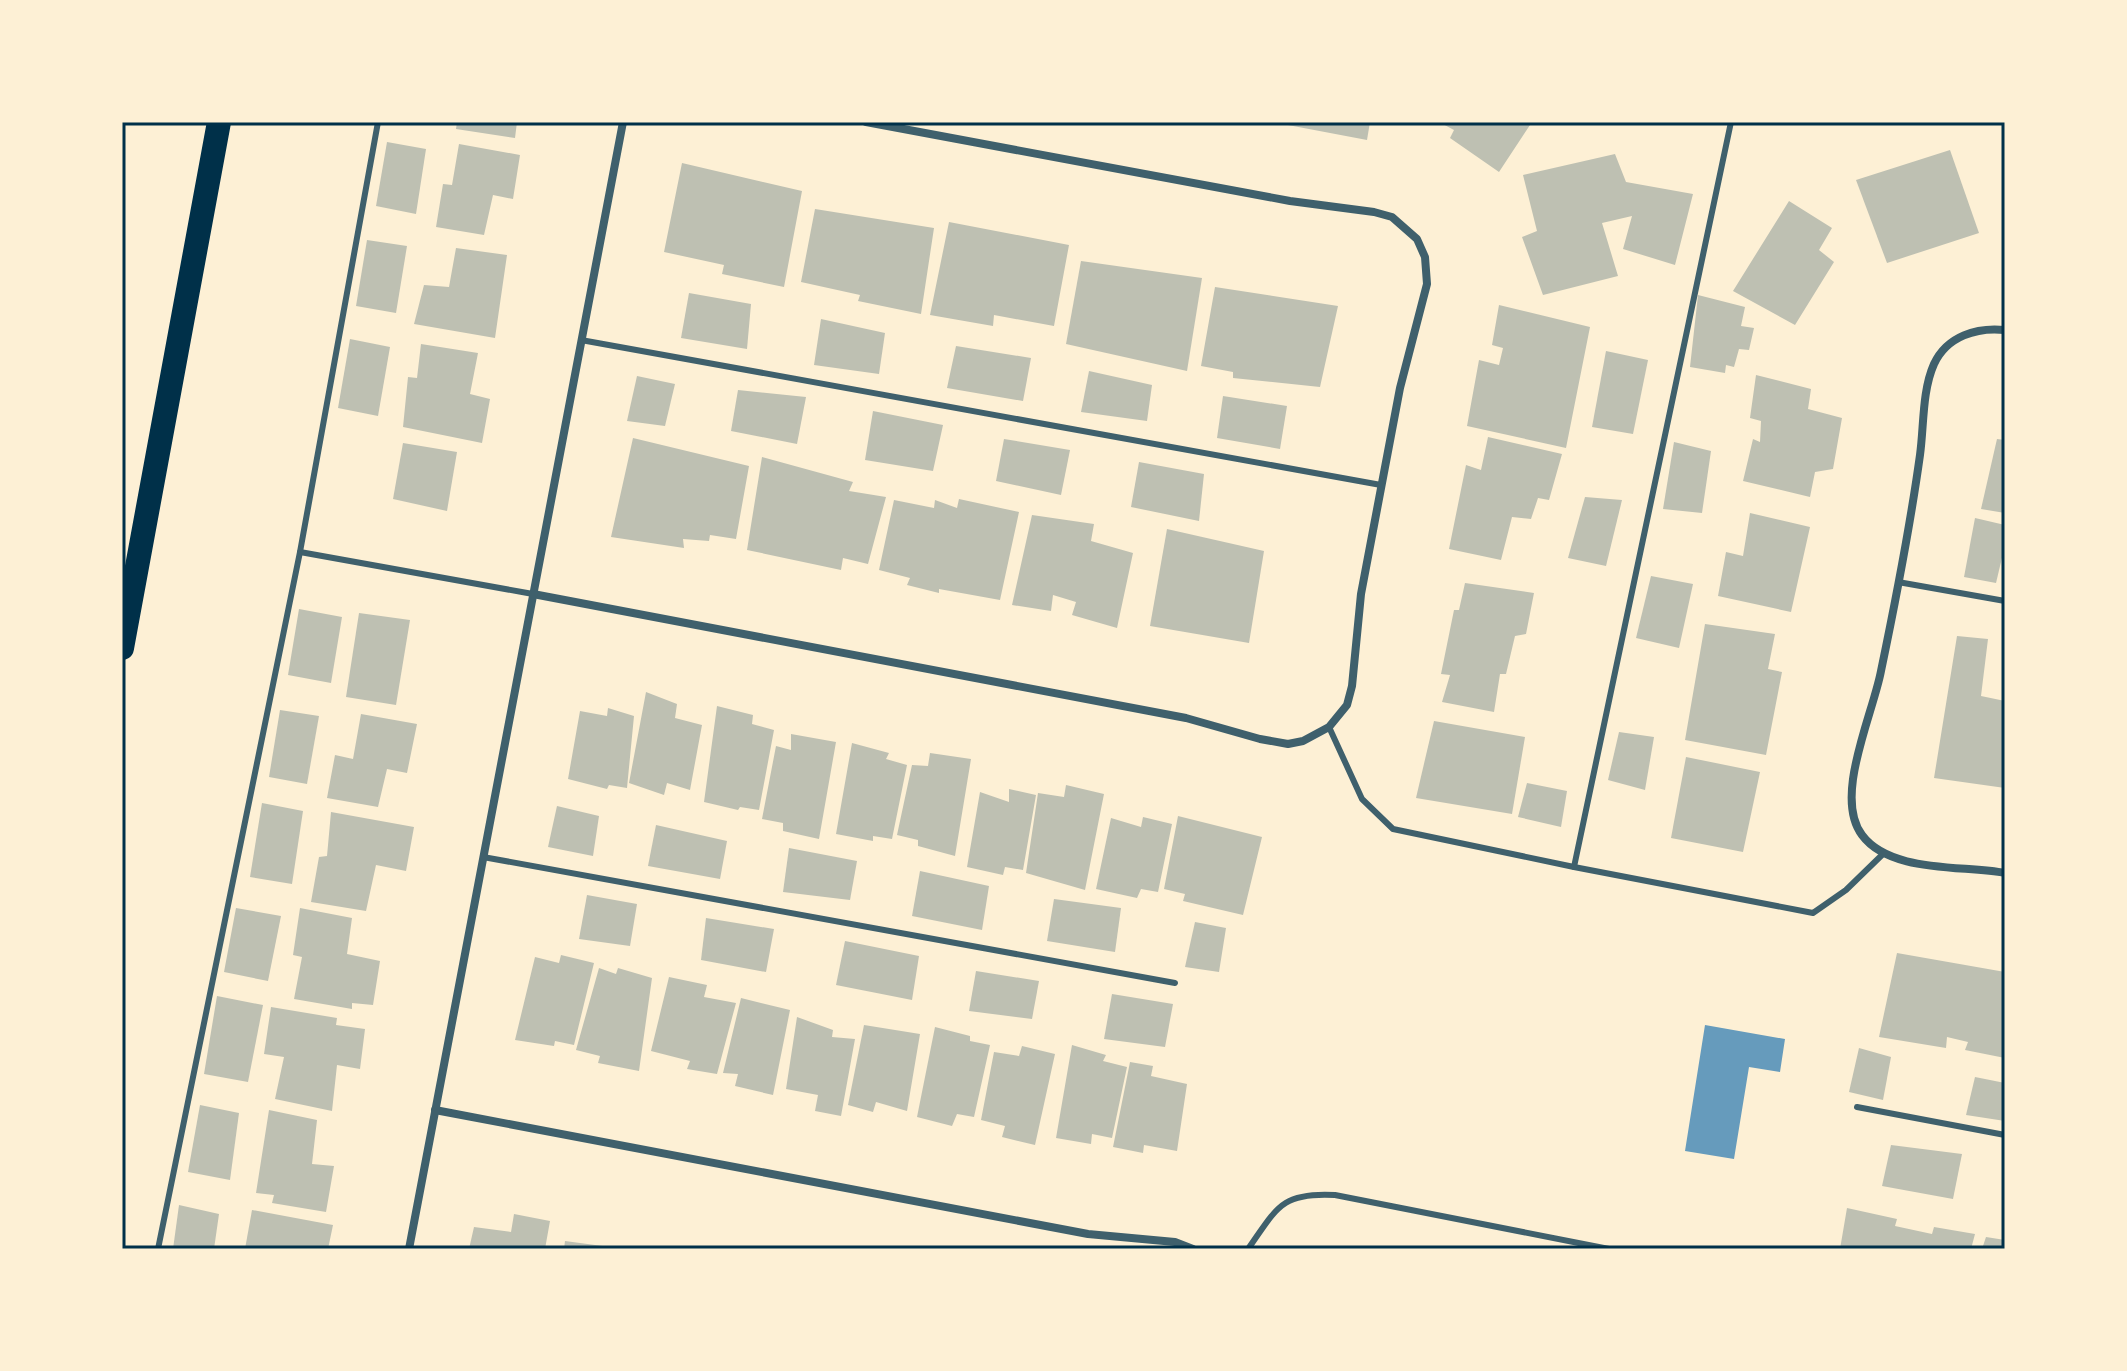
<svg xmlns="http://www.w3.org/2000/svg" width="2127" height="1371" font-family="Barlow,sans-serif">
<rect width="100%" height="100%" fill="#fdf0d5"/>
<path fill="#669bbc" d="M1705 1025 1785 1039 1780 1072 1749 1067 1734 1159 1685 1151Z"/>
<g fill="#bec0b2">
<path d="M457 122H517L515 138 456 129Z"/>
<path d="M1272 122H1370L1367 140Z"/>
<path d="M1439 122H1532L1499 172 1450 138 1454 130Z"/>
<path d="M387 142 426 149 416 214 376 206Z"/>
<path d="M459 144 520 155 513 199 493 195 484 235 436 227 443 184 452 185Z"/>
<path d="M1950 150 1979 233 1887 263 1856 180Z"/>
<path d="M1615 154 1626 182 1693 194 1675 265 1623 249 1632 216 1602 223 1618 276 1543 295 1522 237 1537 231 1523 175Z"/>
<path d="M682 163 802 191 784 287 722 274 724 265 664 252Z"/>
<path d="M1789 201 1832 228 1819 250 1834 262 1795 325 1733 291Z"/>
<path d="M815 209 934 228 921 314 858 301 860 295 801 282Z"/>
<path d="M949 222 1069 245 1054 326 994 315 993 326 930 315Z"/>
<path d="M367 240 407 246 396 313 356 306Z"/>
<path d="M456 248 507 255 495 338 414 324 424 285 449 287Z"/>
<path d="M1081 261 1202 278 1187 371 1066 344Z"/>
<path d="M1215 287 1338 306 1320 387 1233 378V372L1201 366Z"/>
<path d="M689 293 751 304 747 349 681 338Z"/>
<path d="M1698 295 1745 307 1741 326 1754 328 1749 350 1739 349 1734 367 1726 365 1725 373 1690 367Z"/>
<path d="M1499 305 1590 327 1566 448 1467 426 1479 360 1499 365 1503 348 1492 345Z"/>
<path d="M821 319 885 333 879 374 814 365Z"/>
<path d="M350 339 390 347 378 416 338 408Z"/>
<path d="M421 344 478 353 470 394 490 399 482 443 403 427 408 377 417 378Z"/>
<path d="M956 346 1031 358 1023 401 947 388Z"/>
<path d="M1606 351 1648 360 1633 434 1592 427Z"/>
<path d="M1089 371 1152 385 1147 421 1081 412Z"/>
<path d="M1756 375 1811 389 1808 409 1842 418 1833 469 1815 472 1810 497 1743 481 1753 439 1760 442 1761 421 1750 418Z"/>
<path d="M637 376 675 384 665 426 627 421Z"/>
<path d="M738 390 806 397 797 444 731 431Z"/>
<path d="M1223 396 1287 406 1280 449 1217 438Z"/>
<path d="M873 411 943 425 933 471 865 460Z"/>
<path d="M1488 437 1562 454 1549 500 1538 498 1531 519 1512 517 1501 560 1449 549 1466 465 1481 470Z"/>
<path d="M633 438 749 466 736 539 710 535 709 541 683 539 684 548 611 537Z"/>
<path d="M1004 439 1070 450 1061 495 996 481Z"/>
<path d="M1997 439 2005 440V513L1981 509Z"/>
<path d="M1674 442 1711 451 1702 513 1663 509Z"/>
<path d="M403 443 457 452 447 511 393 499Z"/>
<path d="M762 457 853 482 849 491 886 497 868 564 843 558 841 570 747 550Z"/>
<path d="M1139 462 1204 474 1199 521 1131 507Z"/>
<path d="M1585 497 1622 500 1606 566 1568 558Z"/>
<path d="M959 499 1019 512 1000 600 939 589V593L907 585 910 578 879 570 894 500 934 508 935 500 957 508Z"/>
<path d="M1750 513 1810 527 1791 612 1718 596 1726 552 1743 556Z"/>
<path d="M1032 515 1094 524 1091 541 1133 553 1117 628 1072 615 1076 602 1053 595 1051 611 1012 605Z"/>
<path d="M1975 518 2005 525V545L1996 583 1964 577Z"/>
<path d="M1167 529 1264 551 1249 643 1150 626Z"/>
<path d="M1651 576 1693 584 1679 648 1636 638Z"/>
<path d="M1465 583 1534 593 1526 634 1515 636 1506 674H1500L1494 712 1442 702 1450 675 1441 674 1454 610H1459Z"/>
<path d="M299 609 342 617 331 683 288 675Z"/>
<path d="M359 613 410 620 396 705 346 697Z"/>
<path d="M1705 624 1775 634 1768 669 1782 672 1766 755 1685 740Z"/>
<path d="M1957 636 1988 639 1981 696 2005 701V788L1934 778Z"/>
<path d="M646 692 677 704 675 718 702 725 690 790 667 783 664 795 629 783Z"/>
<path d="M717 706 753 715 752 724 774 730 759 810 740 807 738 810 704 802Z"/>
<path d="M608 708 634 716 627 788 609 785 607 789 568 779 580 711 607 716Z"/>
<path d="M280 710 319 716 307 784 269 777Z"/>
<path d="M361 714 417 724 407 773 387 769 378 807 327 798 335 755 353 759Z"/>
<path d="M1434 721 1525 737 1512 814 1416 798Z"/>
<path d="M1619 732 1654 737 1645 790 1608 780Z"/>
<path d="M791 734 836 742 819 839 783 831V823L762 819 776 746 791 750Z"/>
<path d="M852 743 889 753 886 759 907 765 892 839 873 836V841L836 834Z"/>
<path d="M930 753 971 759 955 856 918 846V840L897 835 912 765 928 766Z"/>
<path d="M1686 757 1760 772 1743 852 1671 838Z"/>
<path d="M1527 783 1567 791 1561 827 1518 817Z"/>
<path d="M1066 785 1104 794 1085 890 1026 873 1038 793 1064 797Z"/>
<path d="M1009 789 1036 795 1023 870 1005 867 1003 875 967 867 980 792 1009 802Z"/>
<path d="M262 803 303 811 292 884 250 877Z"/>
<path d="M557 806 599 816 593 856 548 847Z"/>
<path d="M331 812 414 827 406 871 376 865 366 911 311 902 319 857 327 856Z"/>
<path d="M1178 816 1262 837 1243 915 1183 901 1185 894 1164 889Z"/>
<path d="M1143 817 1172 824 1158 892 1141 889 1137 898 1096 889 1111 818 1141 827Z"/>
<path d="M656 825 727 841 720 879 648 866Z"/>
<path d="M789 848 857 861 850 900 783 892Z"/>
<path d="M920 871 989 886 982 930 912 916Z"/>
<path d="M587 895 637 904 630 946 579 939Z"/>
<path d="M1054 899 1121 908 1115 952 1047 941Z"/>
<path d="M236 908 281 916 268 981 224 972Z"/>
<path d="M300 908 352 918 347 954 380 961 373 1005 352 1003V1009L294 999 302 957 293 955Z"/>
<path d="M706 918 774 929 766 972 701 960Z"/>
<path d="M1195 922 1226 928 1219 972 1185 967Z"/>
<path d="M845 941 919 956 912 1000 836 985Z"/>
<path d="M1897 953 2005 972V1058L1965 1050 1968 1042 1947 1037 1946 1048 1879 1037Z"/>
<path d="M561 955 594 963 574 1045 555 1041 554 1046 515 1040 535 957 559 963Z"/>
<path d="M599 968 616 974 618 968 652 978 639 1071 598 1063 600 1056 576 1050Z"/>
<path d="M976 971 1039 981 1032 1019 969 1011Z"/>
<path d="M669 977 707 985 704 997 736 1003 717 1074 687 1069 690 1061 651 1051Z"/>
<path d="M1112 994 1173 1004 1165 1047 1104 1039Z"/>
<path d="M217 996 263 1005 248 1082 204 1074Z"/>
<path d="M741 998 790 1010 773 1095 735 1086 738 1074 723 1073Z"/>
<path d="M271 1007 337 1018 336 1025 365 1029 360 1069 337 1065 332 1111 275 1099 284 1057 264 1054Z"/>
<path d="M797 1017 833 1030 832 1037 855 1039 841 1116 815 1111 818 1095 786 1089Z"/>
<path d="M864 1025 920 1034 907 1111 876 1102 873 1112 848 1105Z"/>
<path d="M935 1027 970 1036V1041L990 1045 974 1117 957 1114 952 1126 917 1117Z"/>
<path d="M1072 1045 1106 1055 1103 1061 1127 1067 1112 1138 1092 1134 1091 1144 1056 1138Z"/>
<path d="M1022 1046 1055 1054 1035 1145 1002 1137 1005 1126 981 1120 994 1052 1019 1056Z"/>
<path d="M1859 1048 1891 1057 1883 1100 1849 1092Z"/>
<path d="M1130 1062 1153 1066 1151 1076 1187 1084 1177 1151 1144 1145 1143 1153 1113 1147Z"/>
<path d="M1975 1077 2005 1083V1121L1966 1115Z"/>
<path d="M200 1105 239 1113 230 1180 188 1172Z"/>
<path d="M269 1110 317 1120 312 1164 334 1166 326 1212 272 1203 274 1195 256 1193Z"/>
<path d="M1891 1145 1962 1154 1953 1199 1882 1186Z"/>
<path d="M179 1205 219 1214 214 1249H173Z"/>
<path d="M1847 1208 1897 1219 1895 1226 1932 1234 1934 1227 1975 1234 1971 1249H1840Z"/>
<path d="M252 1210 333 1225 328 1249H245Z"/>
<path d="M514 1214 550 1221 545 1249H469L474 1227 511 1232Z"/>
<path d="M1986 1237 2005 1240V1249H1982Z"/>
<path d="M565 1241 610 1247V1249H564Z"/>
</g>
<g fill="none" stroke-linecap="round" stroke-linejoin="round">
<g stroke="#3f606c" stroke-width="6">
<path d="M581 340 1381 485"/>
<path d="M300 552 533 594"/>
<path d="M1898 582 2005 601"/>
<path d="M1329 727 1362 799 1393 829 1574 867 1813 913 1846 890 1883 854"/>
<path d="M483 857 1175 983"/>
<path d="M1574 867 1731 122"/>
<path d="M1857 1107 2005 1135"/>
<path d="M158 1249 300 552 378 122"/>
<path d="M1248 1249C1277 1208 1281 1192 1335 1195L1609 1249"/>
</g>
<g stroke="#3f606c" stroke-width="8">
<path d="M2005 330C1977 327 1947 336 1934 364 1922 391 1924 426 1920 455 1910 527 1896 599 1881 671 1873 714 1833 797 1862 835 1890 873 1962 865 2005 873"/>
<path d="M533 594 1186 718 1260 739 1288 744 1303 741 1329 727 1347 705 1352 686 1361 594 1400 388 1427 284 1425 257 1417 239 1392 217 1374 212 1290 201 866 122"/>
<path d="M435 1110 1088 1234 1175 1242 1193 1249"/>
<path d="M409 1249 623 122"/>
</g>
<path stroke="#003049" stroke-width="24" d="M122 648 219 122"/>
</g>
<rect width="2127" height="1371" fill="none" stroke="#fdf0d5" stroke-width="248"/>
<rect x="124" y="124" width="1879" height="1123" fill="none" stroke="#003049" stroke-width="3"/>
</svg>
